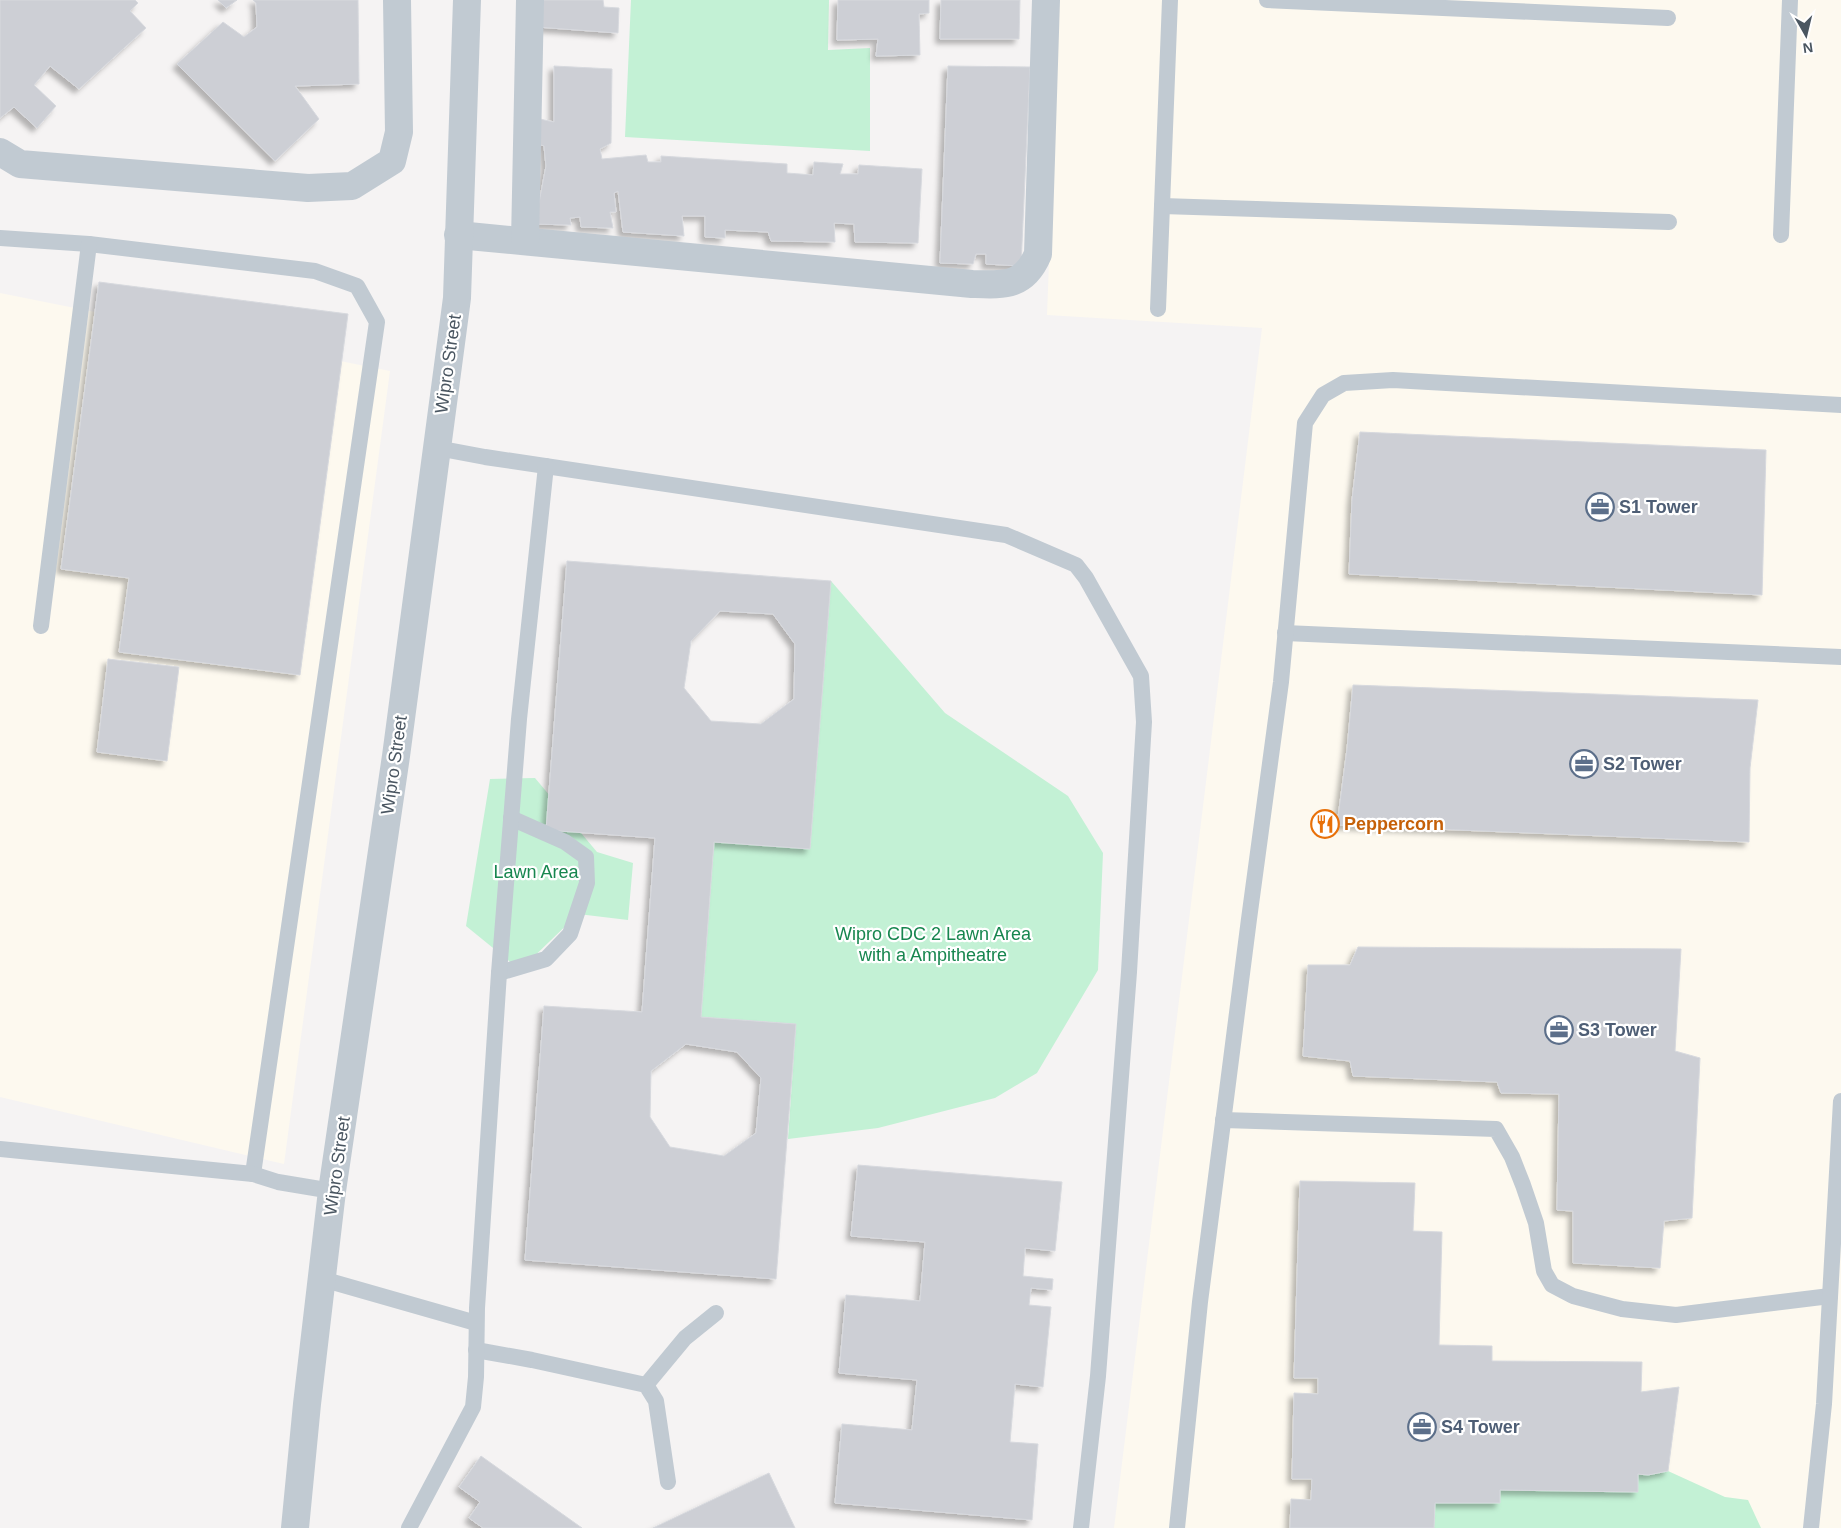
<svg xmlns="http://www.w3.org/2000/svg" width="1841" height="1528" font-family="Helvetica,sans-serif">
<defs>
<filter id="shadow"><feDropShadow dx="-4.5" dy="4.5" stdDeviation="2.5" flood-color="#0004"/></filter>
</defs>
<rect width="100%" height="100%" fill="#f5f3f3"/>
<g fill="#fdf9ef">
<path d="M1059 0H1841V1528H1114L1262 328 1047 315Z"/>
<path d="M0 293 390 371 284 1164 0 1097Z"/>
</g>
<g fill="#c3f1d5">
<path d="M631 0H829L828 50 870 48V151L625 137Z"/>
<path d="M831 581 945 713 1068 796 1103 853 1098 970 1037 1073 995 1098 878 1128 788 1139 796 1024 701 1017 714 842 810 849Z"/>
<path d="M535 778 597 852 633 863 628 920 578 914 520 970 466 926 490 779Z"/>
<path d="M1668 1471 1725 1497 1748 1500 1761 1528H1434L1435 1503H1499L1500 1490 1638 1492V1474L1648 1475Z"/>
</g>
<g fill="#cdcfd5" stroke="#d7d9de" fill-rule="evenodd" filter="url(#shadow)">
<path d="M0 0H135L138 3 130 11 146 28 79 89 50 66 34 85 56 106 37 128 14 107 0 118Z"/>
<path d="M218 0H237L226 8Z"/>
<path d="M253 0H358L359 84 295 86 319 119 275 161 177 64 223 22 244 37 257 27 256 3Z"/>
<path d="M537 0H603L604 7 619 8 618 33 537 27Z"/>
<path d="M838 0H929V13L919 14 920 55 876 56 878 39 837 40Z"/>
<path d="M941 0H1020L1019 39H940Z"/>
<path d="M554 66 612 69 611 143 600 149 602 159 646 155 648 162H661V156L787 164V173L813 175 814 162 843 164 840 174H858L859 165 922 169 918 243 855 242 854 224 834 223 835 242 771 241 768 232 725 230V238L705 237V216H682L684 236 623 232 618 191 614 193 616 212H610L613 228 581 227 580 217 570 218 571 225 535 224 546 166 544 146 532 142 535 118 554 122Z"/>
<path d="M948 66 1030 67 1021 266 986 264V254H976L973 264 940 263Z"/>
<path d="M99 282 348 314 300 675 119 652 129 578 61 569Z"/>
<path d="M1360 432 1766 450 1762 595 1349 574 1352 500Z"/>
<path d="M567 561 831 581 810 849 714 842 701 1017 796 1024 776 1279 525 1260 544 1006 642 1012 655 838 546 830ZM720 611 773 614 795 644 794 699 761 724 711 721 684 688 691 641ZM686 1044 737 1052 761 1078 756 1133 724 1156 670 1147 650 1117 651 1071Z"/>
<path d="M108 659 179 667 167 761 97 752Z"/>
<path d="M1353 685 1758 700 1750 768 1749 842 1337 825 1347 749Z"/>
<path d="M1358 947 1681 949 1675 1051 1700 1058 1692 1218 1664 1221 1660 1268 1573 1263V1211L1557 1210 1559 1094 1501 1093 1497 1082 1353 1076 1350 1061 1303 1056 1308 965H1350Z"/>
<path d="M858 1165 1062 1182 1055 1251 1025 1248 1023 1276 1053 1279 1052 1290 1031 1288 1029 1305 1051 1307 1043 1387 1015 1384 1010 1442 1038 1444 1032 1520 835 1503 842 1424 912 1430 917 1380 839 1373 846 1295 920 1301 925 1242 851 1236Z"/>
<path d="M1300 1181 1415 1183 1413 1231 1442 1232 1439 1345 1492 1346V1361L1642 1362 1641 1392 1679 1387 1668 1471 1648 1475 1638 1474V1492L1500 1490V1503H1435L1434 1528H1290L1291 1499 1311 1500 1312 1479H1292L1294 1393 1318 1394V1378H1294Z"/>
<path d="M481 1456 582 1528H483L469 1518 480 1502 459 1487Z"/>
<path d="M769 1473 795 1528H653Z"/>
</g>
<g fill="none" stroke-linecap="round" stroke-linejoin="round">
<g stroke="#c1cad2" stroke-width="16">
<path d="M1267 0 1668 18"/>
<path d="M1162 206 1669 222"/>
<path d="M1781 235 1790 0"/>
<path d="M0 238 89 244 315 271 357 286 377 322 253 1174"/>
<path d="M1158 309 1170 0"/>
<path d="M437 448 485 457 1006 535 1076 565 1086 578 1141 676 1144 722 1129 972 1098 1376 1081 1528"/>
<path d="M41 626 89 244"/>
<path d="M1285 633 1841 657"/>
<path d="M499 973 546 959 570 934 587 883 586 857 565 842 511 818"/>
<path d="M1223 1120 1496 1129 1512 1157 1523 1185 1536 1223 1544 1271 1552 1285 1573 1296 1622 1309 1676 1315 1830 1296"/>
<path d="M0 1149 253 1174 278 1182 332 1191"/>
<path d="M322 1279 476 1323"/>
<path d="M476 1350 532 1360 646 1385 656 1401 668 1482"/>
<path d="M646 1385 685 1338 716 1313"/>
<path d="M409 1528 473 1407 476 1377 477 1308 499 973 519 719 546 466"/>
<path d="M1177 1528 1200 1302 1249 919 1281 682 1305 423 1323 395 1344 383 1393 380 1841 405"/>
<path d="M1811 1528 1824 1404 1841 1101"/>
</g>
<g stroke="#c1cad2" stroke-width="28">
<path d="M0 152 20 164 308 188 352 186 392 161 399 132 397 0"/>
<path d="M458 235 972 284C1004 285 1024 287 1038 254L1046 0"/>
<path d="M525 241 530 0"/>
<path d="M295 1528 307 1404 332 1191 396 756 457 298 467 0"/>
</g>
</g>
<defs>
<symbol id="office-ring" viewBox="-11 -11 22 22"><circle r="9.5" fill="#fff" stroke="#5c6f8a" stroke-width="1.5"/><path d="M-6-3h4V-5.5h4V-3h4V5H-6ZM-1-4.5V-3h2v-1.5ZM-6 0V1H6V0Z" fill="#5c6f8a"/></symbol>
<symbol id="restaurant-ring" viewBox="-11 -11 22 22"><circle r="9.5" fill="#fff" stroke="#e8710a" stroke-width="1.5"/><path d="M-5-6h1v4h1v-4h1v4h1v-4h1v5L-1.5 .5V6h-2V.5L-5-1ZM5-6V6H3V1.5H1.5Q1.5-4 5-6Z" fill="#e8710a"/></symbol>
</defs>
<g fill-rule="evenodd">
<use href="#office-ring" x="1584" y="491" width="32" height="32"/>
<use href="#office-ring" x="1568" y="748" width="32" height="32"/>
<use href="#restaurant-ring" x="1309" y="808" width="32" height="32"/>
<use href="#office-ring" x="1543" y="1014" width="32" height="32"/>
<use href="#office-ring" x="1406" y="1411" width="32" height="32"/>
</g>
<g text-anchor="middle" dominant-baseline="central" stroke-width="4.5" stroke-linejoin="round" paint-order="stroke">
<g font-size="18" fill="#4a5661" stroke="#fff">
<text transform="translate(448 364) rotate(-82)">Wipro Street</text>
<text transform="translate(394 765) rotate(-82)">Wipro Street</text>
<text transform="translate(337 1166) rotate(-82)">Wipro Street</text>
</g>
<g font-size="18" font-weight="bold" fill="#4e5e75" stroke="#fff" text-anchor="start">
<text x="1619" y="507">S1 Tower</text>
<text x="1603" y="764">S2 Tower</text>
<text x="1578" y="1030">S3 Tower</text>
<text x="1441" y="1427">S4 Tower</text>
</g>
<g font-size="18" font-weight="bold" fill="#c56008" stroke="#fff" text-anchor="start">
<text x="1344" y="824">Peppercorn</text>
</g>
<g font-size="18" fill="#17864f" stroke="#fff">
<text x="536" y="872">Lawn Area</text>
<text x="933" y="934">Wipro CDC 2 Lawn Area<tspan x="933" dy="21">with a Ampitheatre</tspan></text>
</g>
</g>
<g transform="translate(1806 35) rotate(172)" stroke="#ffffff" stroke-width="4" paint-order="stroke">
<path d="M0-4L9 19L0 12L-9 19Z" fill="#4a5661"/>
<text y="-8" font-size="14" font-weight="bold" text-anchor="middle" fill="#4a5661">N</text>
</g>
</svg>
